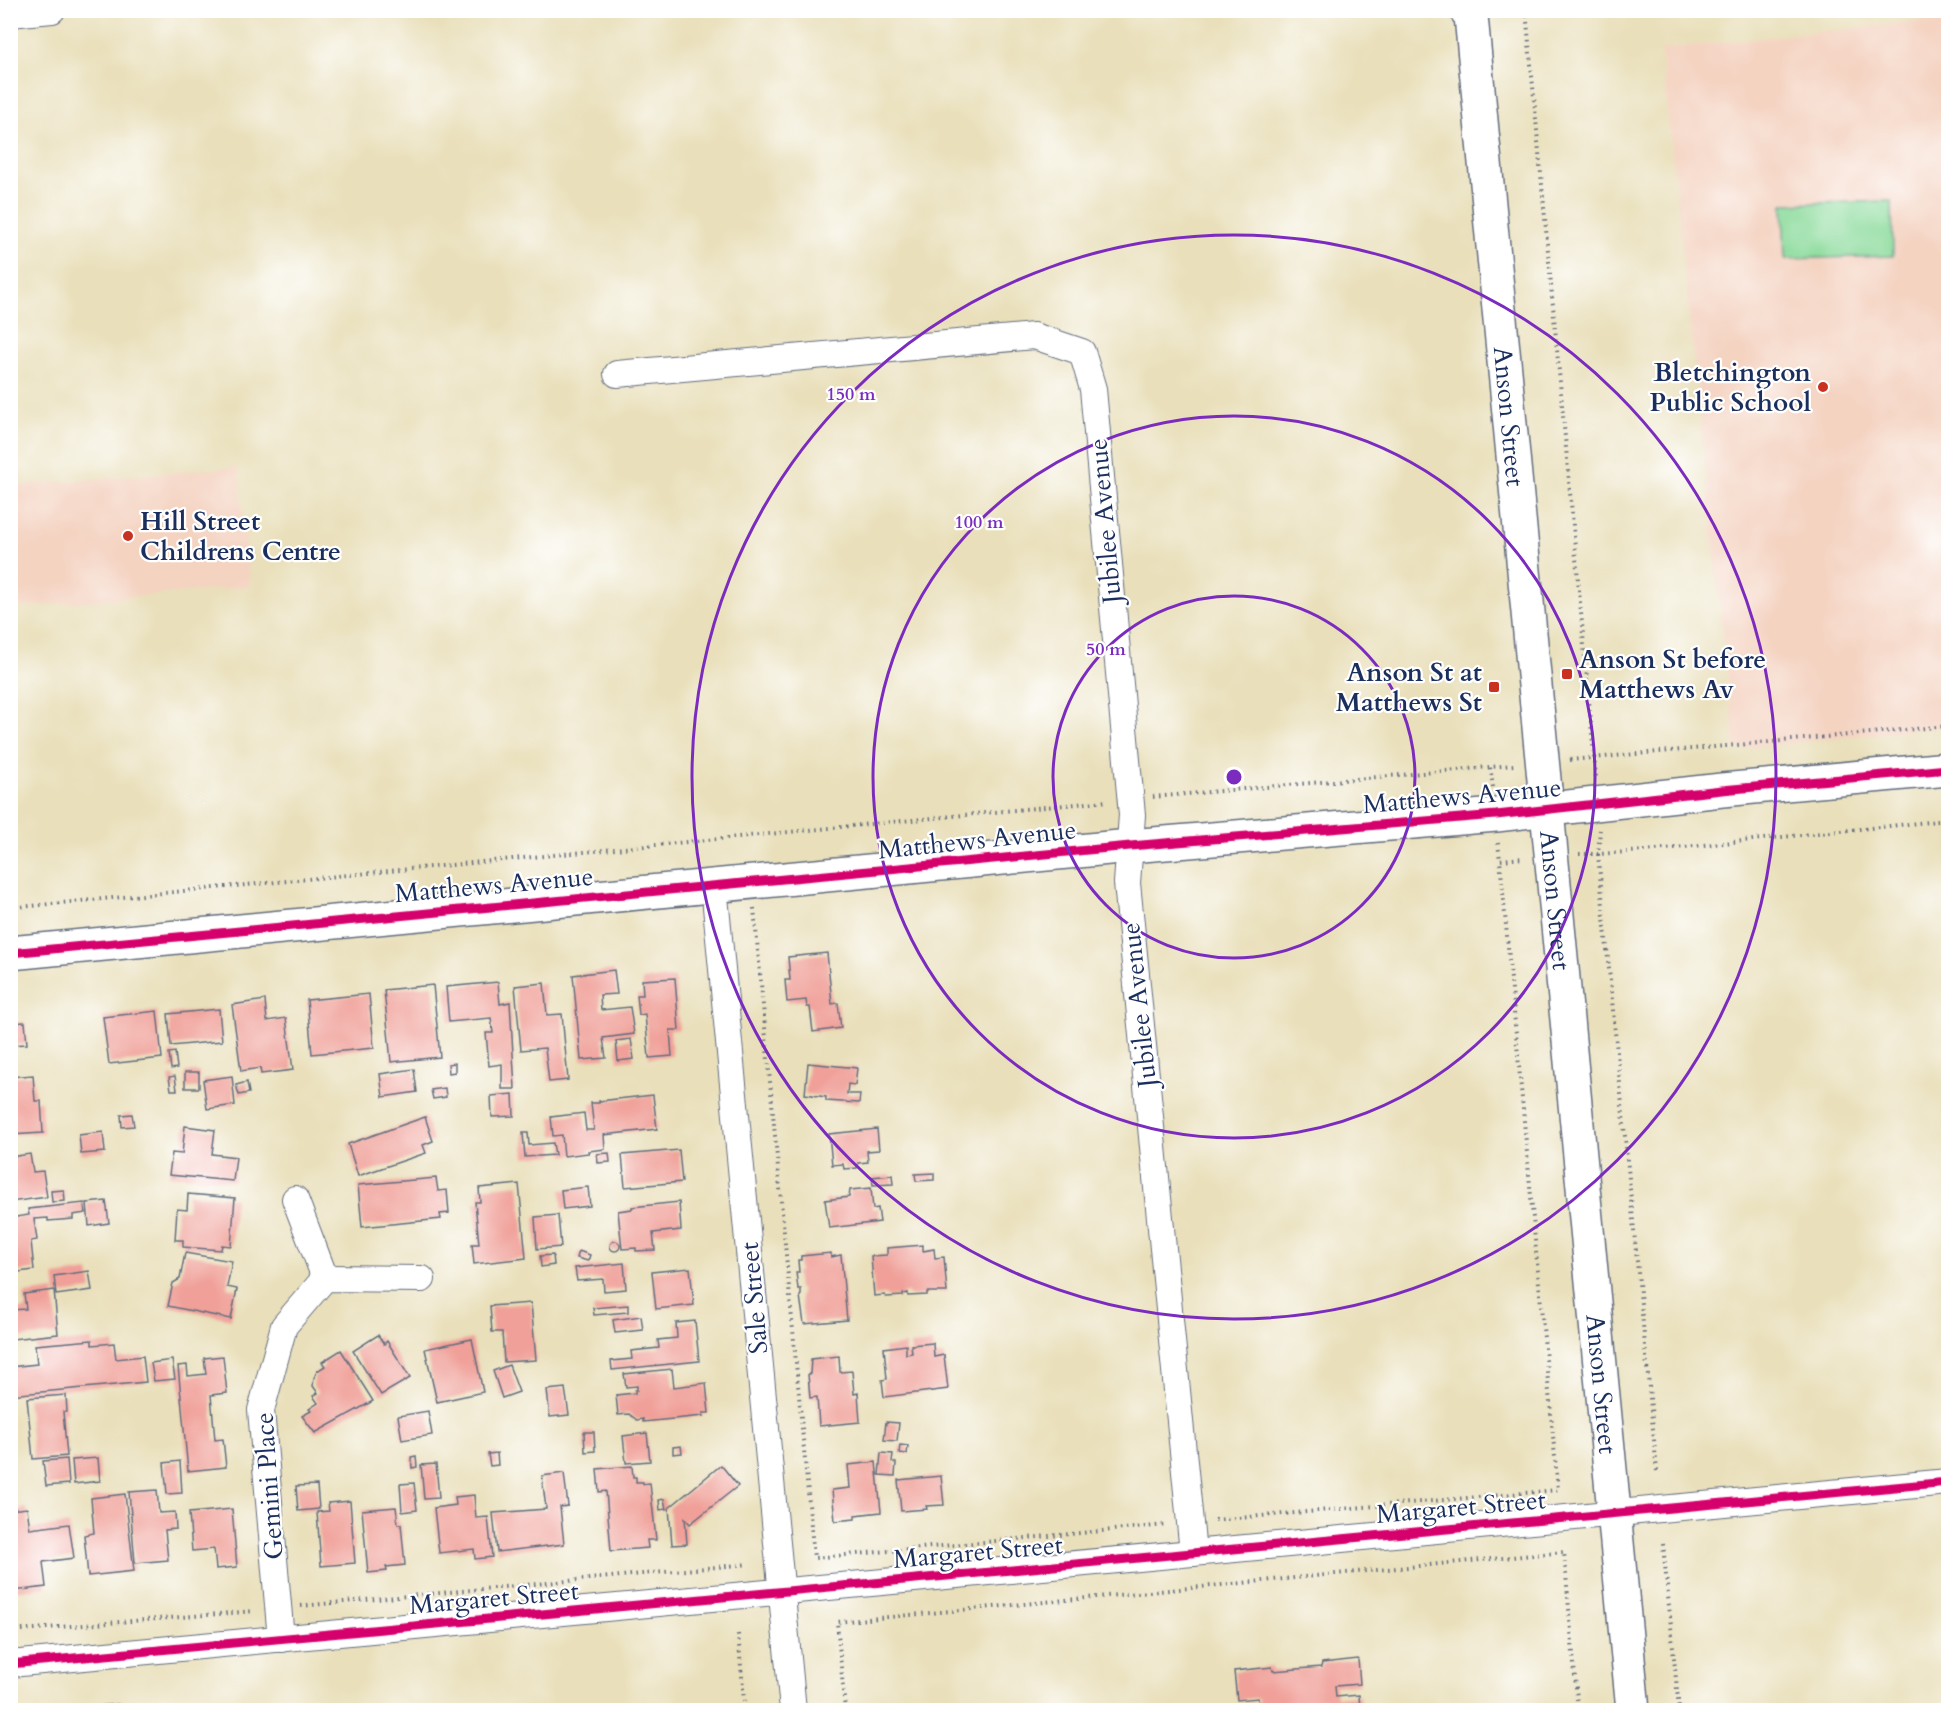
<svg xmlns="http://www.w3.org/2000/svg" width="1959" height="1721" font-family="Cardo,serif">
<rect width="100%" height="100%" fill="#fff"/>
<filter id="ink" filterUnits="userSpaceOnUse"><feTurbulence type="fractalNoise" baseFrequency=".0167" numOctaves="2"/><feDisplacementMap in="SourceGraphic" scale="12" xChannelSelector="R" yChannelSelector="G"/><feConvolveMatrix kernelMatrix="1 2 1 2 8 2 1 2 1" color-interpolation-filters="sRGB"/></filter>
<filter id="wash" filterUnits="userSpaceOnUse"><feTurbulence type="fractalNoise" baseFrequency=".008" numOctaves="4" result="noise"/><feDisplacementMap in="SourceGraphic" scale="24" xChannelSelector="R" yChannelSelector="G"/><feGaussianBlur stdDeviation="1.35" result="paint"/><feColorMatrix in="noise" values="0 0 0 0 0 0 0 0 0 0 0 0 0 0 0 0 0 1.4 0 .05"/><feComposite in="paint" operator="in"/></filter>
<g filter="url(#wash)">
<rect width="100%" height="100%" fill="#e9dfba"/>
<g fill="#f4d3c1">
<path d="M1948 18V726L1735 749 1661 49Z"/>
<path d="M238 467 250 586 11 608V486Z"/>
</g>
<path fill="#89da9a" stroke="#52847c" stroke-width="1.5" d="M1892 201 1893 256 1785 259 1783 204Z"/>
<g id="blocks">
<g fill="#f0a099">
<path d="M827 953 832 1004 838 1003 841 1028 813 1032 810 1007H807L806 1000 787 1002 785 980H790L788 957Z"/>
<path d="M614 970 617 994 600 995 601 1010 630 1007 634 1034 603 1038 606 1058 581 1060 573 975Z"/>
<path d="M675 978 679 1030H670L672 1056 649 1058 645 1014 639 1015 637 995H643L642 980Z"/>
<path d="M498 982 500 1004 510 1002 515 1089H502V1064L489 1066 486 1033H493L491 1018 449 1022 446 987Z"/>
<path d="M544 983 547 1015 562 1014 568 1080 549 1082 545 1048 521 1050 515 986Z"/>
<path d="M433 985 440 1057 391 1062 384 990Z"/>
<path d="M369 994 374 1048 312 1054 307 1000Z"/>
<path d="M265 1000 267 1021 286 1018 293 1070 261 1074 260 1068 241 1071 232 1005Z"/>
<path d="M219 1009 222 1041 171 1046 168 1014Z"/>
<path d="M157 1011 162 1058 109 1064 103 1017Z"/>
<path d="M25 1022 27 1044 10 1045V1023Z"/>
<path d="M631 1039 634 1059 618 1061 616 1041Z"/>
<path d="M175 1052 177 1068 171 1069 169 1053Z"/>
<path d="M455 1063V1072L449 1073 448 1064Z"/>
<path d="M808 1063 857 1068 855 1085 848 1084 847 1094H860L859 1103 826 1101V1097L805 1094Z"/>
<path d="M414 1069 417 1092 383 1097 380 1074Z"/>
<rect x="185" y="1072" width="14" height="16"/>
<path d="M33 1075 35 1101H41L43 1133 10 1135V1077Z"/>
<path d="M175 1076 177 1090H171L169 1077Z"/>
<path d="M232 1076 235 1105 207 1109 203 1080Z"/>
<path d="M247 1082 249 1093 239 1095 236 1085Z"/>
<path d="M445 1088 446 1097 433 1099 431 1090Z"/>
<path d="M513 1094 514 1116 492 1117 491 1096Z"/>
<path d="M653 1095 657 1129 604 1135 605 1149 588 1151 589 1153 564 1156 562 1135 553 1136 551 1117 584 1113 586 1130H594L591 1103H599V1101Z"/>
<path d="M132 1114 134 1126 122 1127 121 1115Z"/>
<path d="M425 1117 433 1141 423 1145 426 1153 358 1176 348 1144Z"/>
<path d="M185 1126 215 1130 212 1154 236 1157 233 1181 169 1175 172 1153 182 1154Z"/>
<path d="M877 1129 879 1150 867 1151 868 1162 858 1163 857 1168 844 1169 843 1164 832 1165 829 1134Z"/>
<path d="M103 1132 105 1152 81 1154 79 1135Z"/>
<path d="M523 1133H528L529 1145 553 1143 555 1155 525 1157Z"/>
<path d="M679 1150 682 1182 625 1187 622 1155Z"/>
<path d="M609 1153 610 1162 598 1163 597 1154Z"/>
<path d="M30 1154 33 1172 43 1171 47 1197 10 1202V1157Z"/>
<path d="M934 1173V1180L916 1181 915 1174Z"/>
<path d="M892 1175 893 1184 873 1185 872 1177Z"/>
<path d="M436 1178 438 1191 447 1190 449 1213 440 1214 441 1219 362 1227 358 1185Z"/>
<path d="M519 1184 526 1258 474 1264 472 1244H479L475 1202H480L479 1188Z"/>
<path d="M588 1187 590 1206 563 1209 561 1190Z"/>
<path d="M871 1188 873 1209 878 1208 880 1222 829 1228 825 1200 849 1197 850 1190Z"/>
<path d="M64 1190 65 1201 52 1202 51 1191Z"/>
<path d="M188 1194 235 1198 231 1246 222 1245 221 1250 183 1247V1240H175L177 1209 187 1210Z"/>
<path d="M106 1201 109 1223 89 1226 87 1203Z"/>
<path d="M679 1202 681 1230 653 1233 655 1250 636 1251V1248L622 1249 618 1211 632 1209V1207Z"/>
<path d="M84 1203 86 1213 73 1215V1219L48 1221V1218L34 1219 37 1240 31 1241 34 1270 10 1273V1218L29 1215 28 1209Z"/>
<path d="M558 1215 561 1247 537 1249 535 1217Z"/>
<circle cx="615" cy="1246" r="5"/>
<path d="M923 1245V1251L934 1249 935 1258 944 1257 947 1292H927V1295L908 1296V1293L903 1294V1296L886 1297 885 1295 874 1296 871 1256 887 1255V1248Z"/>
<path d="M579 1251 590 1255 588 1261 577 1258Z"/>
<path d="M185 1253 232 1261 227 1287 237 1289 231 1319 168 1306 173 1283 180 1279Z"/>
<path d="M831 1253V1257L841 1255 847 1320 804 1324 800 1296 801 1295V1289H798L796 1272H799L798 1260H801V1256Z"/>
<path d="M553 1255 554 1265 541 1267 540 1256Z"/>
<path d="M624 1263 626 1289 604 1291 603 1279 577 1281 575 1268Z"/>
<path d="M690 1268 694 1305 656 1309 652 1272Z"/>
<path d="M89 1271 92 1290 56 1295 54 1276Z"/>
<path d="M54 1290 58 1334 12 1339 10 1310 26 1309 24 1294Z"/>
<path d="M531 1303 536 1360 504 1362 502 1332H492L490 1306Z"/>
<path d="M628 1305V1312L594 1315 593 1308Z"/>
<path d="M641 1316 643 1330 615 1333 613 1320Z"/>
<path d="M695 1321 699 1361 612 1370 611 1361 632 1359 631 1351 659 1348 658 1340 677 1338 676 1323Z"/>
<path d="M378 1335 384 1344 387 1341 410 1378 381 1395 353 1351Z"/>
<path d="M472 1339 483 1392 437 1402 425 1349Z"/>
<path d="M92 1340V1345L114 1343 116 1359 143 1356 146 1382 10 1395V1367L37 1364 35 1345Z"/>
<path d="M933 1343 934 1357 944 1355 948 1389 884 1397 882 1380 887 1379 884 1348 906 1345V1354L912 1353 911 1345Z"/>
<path d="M341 1350 373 1401 315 1433 302 1416 311 1411 309 1409 318 1403 313 1396 318 1393 313 1386 314 1378 317 1371 325 1366 322 1362Z"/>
<path d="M223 1356 227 1393 211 1395 215 1440 223 1439 226 1467 188 1471 178 1366 187 1365 188 1376 206 1374 204 1358Z"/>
<path d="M839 1356 840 1372 852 1371 854 1394 858 1393 860 1422 819 1426 817 1397 810 1398 808 1374H810L811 1359Z"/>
<path d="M172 1360 175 1379 154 1381 151 1363Z"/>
<path d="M509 1365 519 1392 502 1398 493 1371Z"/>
<path d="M672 1369 674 1387 706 1383 709 1413H703V1416L643 1422V1419L637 1420 629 1414 618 1415 616 1395 635 1393V1390H637V1386L626 1387 624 1374Z"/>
<path d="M565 1388 569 1415 550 1417 547 1390Z"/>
<path d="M66 1395 67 1412H63L67 1456 33 1459 27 1398Z"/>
<path d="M428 1411 432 1435 402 1440 398 1416Z"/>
<path d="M886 1422 899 1423 897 1441 884 1440Z"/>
<path d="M584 1432H594L595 1451 585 1452Z"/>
<path d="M647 1433 650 1461 626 1463 623 1436Z"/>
<path d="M900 1445 908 1446 907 1454 899 1453Z"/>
<path d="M681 1446 682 1453 673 1454V1447Z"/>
<path d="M497 1453 498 1465 490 1466 488 1454Z"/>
<path d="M881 1453 893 1454 892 1462 896 1463 895 1476 879 1475Z"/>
<path d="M416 1456 417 1467 412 1468 411 1457Z"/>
<path d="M98 1458 100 1481 74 1484 72 1460Z"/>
<path d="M67 1459 69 1484 46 1486 43 1461Z"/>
<path d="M180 1461 182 1493 167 1494 164 1463Z"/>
<path d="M876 1462 881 1512 855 1515V1519L835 1521 832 1490 850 1488 848 1465Z"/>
<path d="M436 1464 439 1498 424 1499 421 1465Z"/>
<path d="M721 1465 738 1486 690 1524 685 1518 687 1544 672 1545 669 1508Z"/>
<path d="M632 1466 633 1477H636V1482H643V1484L650 1483 656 1540H647L648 1548 611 1551 606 1491 599 1492 597 1469Z"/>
<path d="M564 1473 568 1506 560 1507 564 1544 497 1552 493 1513 546 1509 542 1476Z"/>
<path d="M941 1476 944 1505 926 1506 927 1509 901 1511 898 1480Z"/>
<path d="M414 1483 417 1510 402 1512 400 1484Z"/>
<path d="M317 1485 319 1509 298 1511 296 1486Z"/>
<path d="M157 1490 159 1513 175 1512 176 1529 165 1530 168 1560 135 1563 129 1492Z"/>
<path d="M125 1494 134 1571 88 1576 84 1535 94 1533 91 1498Z"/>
<path d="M474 1495 476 1518 488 1517 492 1557 475 1559 474 1549 439 1553 434 1508 456 1505 455 1497Z"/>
<path d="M664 1499 666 1509 660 1510 659 1500Z"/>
<path d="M350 1501 355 1563 321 1566 317 1512 329 1511 328 1503Z"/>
<path d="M396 1507 398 1524H401L405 1565 386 1567 387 1571 368 1573 362 1510Z"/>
<path d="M27 1508 30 1529 69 1524 74 1558 43 1562 46 1587 13 1591 10 1570V1510Z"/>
<path d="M232 1509 237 1567 216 1569 214 1549 192 1551 189 1513Z"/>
<path d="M1358 1659 1360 1684 1335 1686 1336 1697 1359 1695 1360 1710H1238V1705L1259 1703 1258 1698 1237 1700 1234 1671 1272 1667 1273 1671 1321 1667 1322 1663Z"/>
<path d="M118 1704 119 1710H66L65 1709Z"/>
<path d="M253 1704 254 1710H235L234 1706Z"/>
</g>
</g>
</g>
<g filter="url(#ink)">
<use href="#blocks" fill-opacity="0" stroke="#636d7e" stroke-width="1.5"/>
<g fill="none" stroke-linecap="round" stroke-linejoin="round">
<defs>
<g id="street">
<path d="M10 14 52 10"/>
<path d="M617 374 1034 336 1082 352 1093 389 1132 815 1127 883 1193 1553"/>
<path d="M714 886 793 1710"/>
<path d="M295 1199 325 1278"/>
<path d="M281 1639 261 1410 284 1326 325 1278 422 1279"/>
<path d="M10 1664 1948 1482"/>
</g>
<g id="secondary">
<path id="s1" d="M1466 10 1471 16 1633 1710"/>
<path d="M10 953 1130 846 1496 815 1722 790 1948 769"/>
</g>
</defs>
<use href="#street" stroke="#636d7e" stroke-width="28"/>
<use href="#secondary" stroke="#636d7e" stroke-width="36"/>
<g stroke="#636d7e" stroke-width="4" stroke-dasharray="1.5 4.5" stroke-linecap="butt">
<path d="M1526 10 1596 777"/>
<path d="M1570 760 1948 726"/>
<path d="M1493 787 1490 767 1514 765"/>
<path d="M1153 797 1490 767"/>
<path d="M1498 843 1500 860 1524 858"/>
<path d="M1579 854H1598L1600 830"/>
<path d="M10 908 1107 801"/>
<path d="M754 908 814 1558 1166 1525"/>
<path d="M1657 1471 1598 854 1645 851 1948 820"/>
<path d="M1215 1520 1558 1490 1500 860"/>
<path d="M1663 1544 1679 1710"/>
<path d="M301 1606 749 1564"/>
<path d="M10 1631 255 1611"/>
<path d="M738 1634 745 1710"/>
<path d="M845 1710 837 1622 1564 1552 1578 1710"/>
</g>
<use href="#street" stroke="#fff" stroke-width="26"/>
<use href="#secondary" stroke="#fff" stroke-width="33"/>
<defs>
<g id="cycleway">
<path d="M10 953 1130 846 1496 815 1722 790 1948 769"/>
<path d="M10 1664 1948 1482"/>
</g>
</defs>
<use href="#cycleway" stroke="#fff" stroke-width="13"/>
<use href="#cycleway" stroke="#d6006c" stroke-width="9"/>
</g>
</g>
<g fill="none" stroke="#7b2cbf" stroke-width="3">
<circle cx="1234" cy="777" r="181"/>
<circle cx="1234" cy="777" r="361"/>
<circle cx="1234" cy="777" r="542"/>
</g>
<g fill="#c8321e" stroke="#fff" stroke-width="2">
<circle cx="1823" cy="387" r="6"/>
<circle cx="128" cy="536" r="6"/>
<rect x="1561" y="668" width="12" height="12" rx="3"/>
<rect x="1488" y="681" width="12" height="12" rx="3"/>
</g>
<g text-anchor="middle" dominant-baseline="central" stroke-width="4.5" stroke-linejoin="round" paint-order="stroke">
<g font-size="26" font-weight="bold" fill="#1b2f5e" stroke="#fff" text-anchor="end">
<text x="1811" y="372">Bletchington<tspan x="1811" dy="30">Public School</tspan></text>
<text x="140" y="521" text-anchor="start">Hill Street<tspan x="140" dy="30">Childrens Centre</tspan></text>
<text x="1579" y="659" text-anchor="start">Anson St before<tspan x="1579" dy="30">Matthews Av</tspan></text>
<text x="1482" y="672">Anson St at<tspan x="1482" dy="30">Matthews St</tspan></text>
</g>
<g font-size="26" fill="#1b2f5e" stroke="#fff">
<text stroke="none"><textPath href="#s1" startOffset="410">Anson Street</textPath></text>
<text transform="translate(1105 521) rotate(-95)">Jubilee Avenue</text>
<text transform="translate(1462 796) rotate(-5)">Matthews Avenue</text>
<text transform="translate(977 840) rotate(-6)">Matthews Avenue</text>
<text transform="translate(494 885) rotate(-5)">Matthews Avenue</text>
<text stroke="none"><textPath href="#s1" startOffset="896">Anson Street</textPath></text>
<text transform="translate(1139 1005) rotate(-96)">Jubilee Avenue</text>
<text transform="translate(754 1298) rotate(-95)">Sale Street</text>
<text stroke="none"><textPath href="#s1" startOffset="1382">Anson Street</textPath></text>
<text transform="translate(269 1486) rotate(-94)">Gemini Place</text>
<text transform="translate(1461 1507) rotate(-5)">Margaret Street</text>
<text transform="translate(978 1552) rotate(-5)">Margaret Street</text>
<text transform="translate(494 1598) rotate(-5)">Margaret Street</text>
</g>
</g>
<circle cx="1234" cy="777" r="9" fill="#7b2cbf" stroke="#fff" stroke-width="3"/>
<g font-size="18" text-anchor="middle" font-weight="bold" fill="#7b2cbf" stroke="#fff" stroke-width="4.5" stroke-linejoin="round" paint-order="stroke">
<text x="851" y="400">150 m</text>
<text x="979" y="528">100 m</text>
<text x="1106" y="655">50 m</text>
</g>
<rect width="1959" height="1721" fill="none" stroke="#fff" stroke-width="36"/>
</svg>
